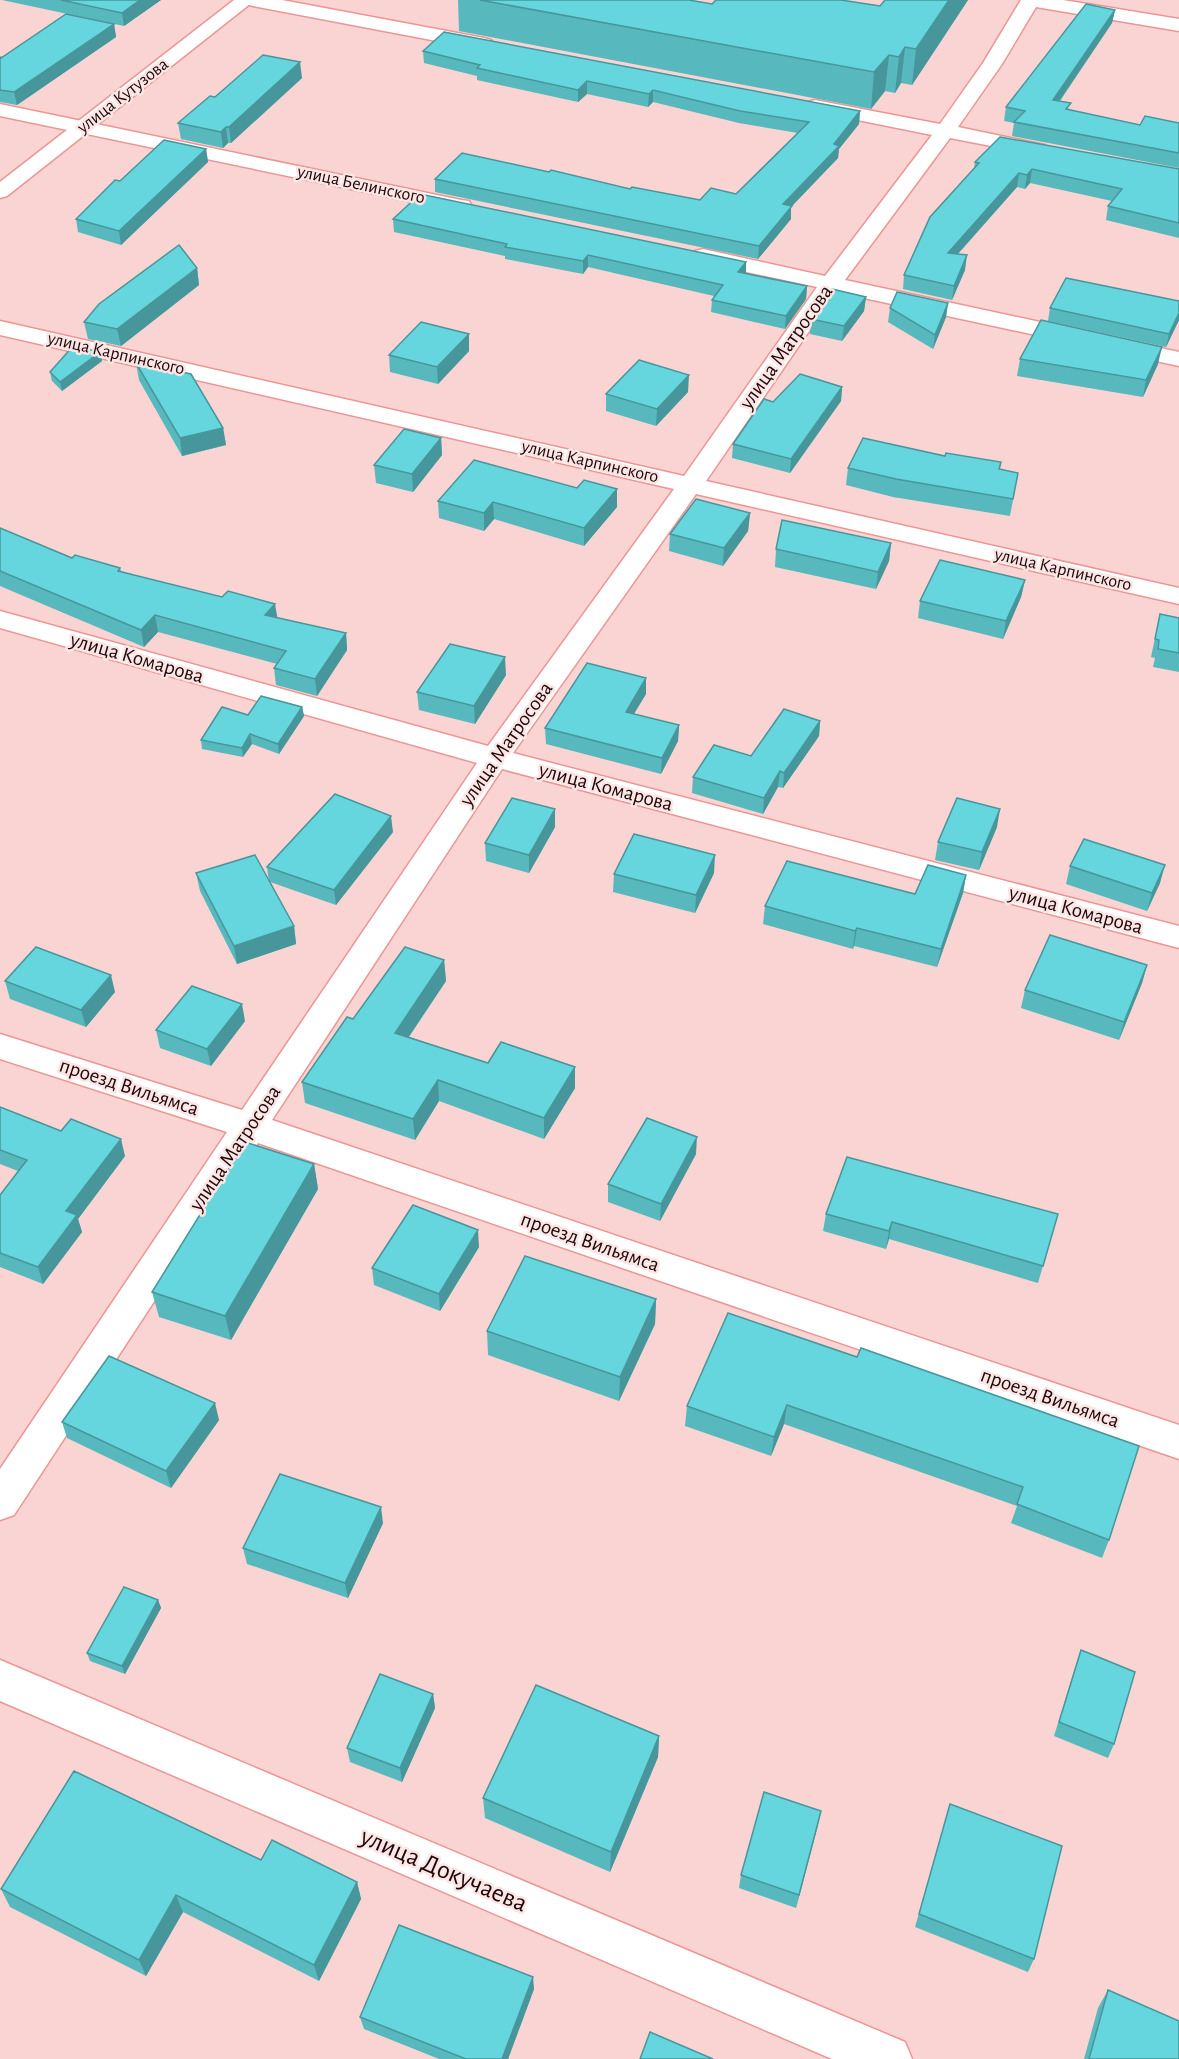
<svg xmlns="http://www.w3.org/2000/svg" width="1179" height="2059" font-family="'Alegreya Sans',sans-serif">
<rect width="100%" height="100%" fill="#f9d4d2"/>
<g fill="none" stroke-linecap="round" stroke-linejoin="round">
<defs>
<g id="minor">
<path d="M244 0H282L484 38 491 40 494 44 491 48 484 50 253 6 246 4Z"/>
<path d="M1021 0H1063L1179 19V31L1036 7 1002 64 958 127 1045 145 1048 149 1045 153 1038 155 950 138 845 280 1179 352V366L836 292 706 481 1179 588V604L696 494 513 753 1179 926V948L502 769 272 1120 1179 1425V1459L258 1143 14 1515 0 1520V1469L227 1132 0 1059V1034L242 1110 477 763 0 628V611L488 746 674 489 0 335V321L684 476 817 287 695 261 692 256 695 251 703 249 825 276 932 135 808 110 805 106 808 102 815 100 940 124 983 63Z"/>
<path d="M0 104 461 200 469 201 472 206 469 211 461 212 0 116Z"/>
<path d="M0 1660 905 2042 912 2059H832L0 1701Z"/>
</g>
<path id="major" d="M234 0H255L7 196 0 198V182Z"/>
</defs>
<use href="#minor" stroke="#eb9694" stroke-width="3"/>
<use href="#major" stroke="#eb9694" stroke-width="3"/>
<use href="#minor" fill="#fff" fill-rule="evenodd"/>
<use href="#major" fill="#fff" fill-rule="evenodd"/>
</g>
<g fill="#57b8be">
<path d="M2 0H161L124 26Z"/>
<path d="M458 0H689L712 4 880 6 885 0H968L912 85 901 83 895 93 885 91 871 109 459 31Z"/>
<path d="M1115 10 1112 23 1060 101 1070 110 1140 125 1179 123V168L1012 136 1014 123 1004 121 1006 107Z"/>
<path d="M114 24 116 37 17 105 0 102V57Z"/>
<path d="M423 51 860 111 859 124 839 149 838 158 791 207V219L758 259 435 192V179L549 172 630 189 700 200 736 194 798 133 739 123 653 102 648 107 587 94 578 102 477 80V76L424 63Z"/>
<path d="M302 78 231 143H228L223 148 181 139 178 123 215 97Z"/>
<path d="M206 149 208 162 121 245 78 232 76 219 120 181Z"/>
<path d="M975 162 1179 169V238L1106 220 1108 206 1112 201 1030 183 1025 189 1017 187 958 254 965 270 952 300 903 289 904 275 974 168Z"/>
<path d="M393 219 746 262V273L807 286 806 299 785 329 711 312 712 300 714 296 588 267 583 274 505 259V256L394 232Z"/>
<path d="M197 268 199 285 121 346 88 339 84 322Z"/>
<path d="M866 297 864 311 842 341 810 334 811 319Z"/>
<path d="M1179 301V320L1166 347 1048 321 1050 308Z"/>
<path d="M948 303 946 317 933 349 888 322 890 308Z"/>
<path d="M469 351 438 384 390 372 389 355Z"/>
<path d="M100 352 102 361 62 391 52 381 50 372Z"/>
<path d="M1020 359 1158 364 1143 397 1017 376Z"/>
<path d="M136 363 223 428 226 445 182 456 139 380Z"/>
<path d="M842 387 841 401 790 473 732 458 733 444 773 402Z"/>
<path d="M688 392 656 426 606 411V394Z"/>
<path d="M441 438 442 455 413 492 376 483 374 465Z"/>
<path d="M945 456 1001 462 1000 469 1018 473 1010 516 893 497 846 485 848 468Z"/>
<path d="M577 488 617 489V507L584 546 494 519 484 531 439 518 438 501Z"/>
<path d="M750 513 748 531 723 566 669 551 670 534Z"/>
<path d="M0 528 72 558 120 568 121 571 277 618 346 633 347 650 317 696 276 685 274 668 277 664 158 632 144 647 0 586Z"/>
<path d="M891 543 889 561 876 589 775 567 776 549Z"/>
<path d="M1025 580 1021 597 1003 639 918 618 920 601Z"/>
<path d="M1160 614 1179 618V672L1153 667 1155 658 1151 657Z"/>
<path d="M506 675 475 724 419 710 417 692Z"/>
<path d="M646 678V694L634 714 679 725 678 741 661 774 546 744 545 728Z"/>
<path d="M302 707 304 716 279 754 252 744 243 757 202 749 201 740 248 715Z"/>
<path d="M820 721 819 736 783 788 778 787 763 814 692 793 693 777 751 756Z"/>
<path d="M555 827 529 873 486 861 485 843Z"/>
<path d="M997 827 979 870 935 860 938 842Z"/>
<path d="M393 832 336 905 270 882 294 926 296 944 237 964 200 891 196 873 269 882 267 867Z"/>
<path d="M1070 866 1160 883 1147 911 1066 884Z"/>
<path d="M714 873 695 913 613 892 614 874Z"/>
<path d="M966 875 963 893 937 967 854 946 853 949 763 924 765 906 915 894Z"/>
<path d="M444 960 446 981 409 1037 488 1063 575 1088 544 1139 439 1101 415 1140 305 1103 302 1082 353 1019Z"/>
<path d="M1147 965 1142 983 1119 1040 1021 1008 1025 990Z"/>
<path d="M5 981 115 992 86 1027 10 999Z"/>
<path d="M245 1021 211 1066 160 1048 156 1030Z"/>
<path d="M0 1107 125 1156 78 1219 82 1232 43 1284 0 1267V1195L18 1171 0 1164Z"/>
<path d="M696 1154 660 1221 608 1202V1184Z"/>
<path d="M314 1164 318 1189 231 1340 159 1317 152 1292Z"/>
<path d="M826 1214H1058L1038 1283 889 1239 886 1249 823 1231Z"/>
<path d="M479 1247 440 1311 374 1285 372 1268Z"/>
<path d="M656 1299 655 1324 619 1401 488 1355 487 1331Z"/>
<path d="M857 1357 1109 1540 1102 1558 1011 1523 1017 1506 784 1424 771 1456 685 1426 687 1406Z"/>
<path d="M219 1420 171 1488 67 1438 62 1422Z"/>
<path d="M383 1523 348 1598 247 1564 243 1548Z"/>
<path d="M158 1600 161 1608 125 1674 90 1661 87 1653Z"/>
<path d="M1081 1650 1114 1744 1108 1758 1054 1736 1076 1665Z"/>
<path d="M433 1694 435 1708 402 1782 350 1762 347 1748Z"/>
<path d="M659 1736 658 1757 610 1872 485 1818 483 1798Z"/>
<path d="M950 1804 1034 1959 1028 1972 915 1927Z"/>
<path d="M821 1811 796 1908 739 1888 741 1875Z"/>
<path d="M261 1860 357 1882 361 1899 319 1981 183 1912 146 1976 10 1907 1 1889Z"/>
<path d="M534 1989 508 2059H439L364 2029 360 2017Z"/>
<path d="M1108 1990 1179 2059H1084L1098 2008Z"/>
</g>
<g fill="#47969b">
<path d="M140 0H161L124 26 122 13Z"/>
<path d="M949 0H968L912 85 916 49Z"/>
<path d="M1115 10 1112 23 1051 113 1053 100Z"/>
<path d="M114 24 116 37 17 105 14 92Z"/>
<path d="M905 47 901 83 895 93 899 57Z"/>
<path d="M889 55 885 91 871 109 874 72Z"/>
<path d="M300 62 302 78 231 143 229 127Z"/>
<path d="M587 81V94L578 102V90Z"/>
<path d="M653 90V102L648 107 649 94Z"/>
<path d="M860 111 859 124 839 149 838 158 791 207V219L758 259 759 246 783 204 834 144Z"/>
<path d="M226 127 228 143 223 148 221 132Z"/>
<path d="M206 149 208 162 121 245 119 231Z"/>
<path d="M1032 169 1030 183 1025 189 1027 175Z"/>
<path d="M1019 173 1017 187 946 267 948 253Z"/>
<path d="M588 255V267L583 274V261Z"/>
<path d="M967 255 965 270 952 300 954 286Z"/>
<path d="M746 262V274L738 272Z"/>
<path d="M197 268 199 285 121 346 117 329Z"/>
<path d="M807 286 806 299 785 329 786 316Z"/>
<path d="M866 297 864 311 842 341 844 326Z"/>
<path d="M948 303 946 317 933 349 935 335Z"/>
<path d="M1179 313V320L1166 347 1169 334Z"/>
<path d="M469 334V351L438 384 437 367Z"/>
<path d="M1162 347 1158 364 1143 397 1146 380Z"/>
<path d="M100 352 102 361 62 391 60 382Z"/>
<path d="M689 375 688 392 656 426 657 409Z"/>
<path d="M842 387 841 401 790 473 791 459Z"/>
<path d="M223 428 226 445 182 456 180 438Z"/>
<path d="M441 438 442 455 413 492 412 474Z"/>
<path d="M617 489V507L584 546V528Z"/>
<path d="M493 502 494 519 484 531V513Z"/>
<path d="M750 513 748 531 723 566 724 548Z"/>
<path d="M891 543 889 561 876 589 878 572Z"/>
<path d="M1025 580 1021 597 1003 639 1006 621Z"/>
<path d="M275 604 278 621 265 615Z"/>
<path d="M155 615 158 632 144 647 141 630Z"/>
<path d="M346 633 347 650 317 696 315 679Z"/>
<path d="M505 657 506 675 475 724 474 706Z"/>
<path d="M646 678V694L625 728 626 712Z"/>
<path d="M302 707 304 716 279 754 278 744Z"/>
<path d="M820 721 819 736 783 788 784 773Z"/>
<path d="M679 725 678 741 661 774 662 758Z"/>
<path d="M250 734 252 744 243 757 242 748Z"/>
<path d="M780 771 778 787 763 814 764 798Z"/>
<path d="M555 809V827L529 873V855Z"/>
<path d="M1000 809 997 827 979 870 982 852Z"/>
<path d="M391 816 393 832 336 905 334 890Z"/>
<path d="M715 855 714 873 695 913 696 895Z"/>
<path d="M1165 865 1160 883 1147 911 1152 893Z"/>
<path d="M966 875 963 893 937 967 941 949Z"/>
<path d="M294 926 296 944 237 964 234 946Z"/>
<path d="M857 928 854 946 853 949 855 931Z"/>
<path d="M444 960 446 981 397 1054 395 1033Z"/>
<path d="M1147 965 1142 983 1119 1040 1124 1022Z"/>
<path d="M111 975 115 992 86 1027 81 1010Z"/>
<path d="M242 1004 245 1021 211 1066 207 1049Z"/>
<path d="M575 1067V1088L544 1139V1118Z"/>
<path d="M438 1080 439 1101 415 1140 413 1119Z"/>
<path d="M697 1137 696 1154 660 1221 661 1204Z"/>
<path d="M121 1139 125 1156 78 1219 82 1232 43 1284 38 1267 66 1211Z"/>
<path d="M314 1164 318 1189 231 1340 225 1316Z"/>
<path d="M892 1222 889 1239 886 1249 889 1231Z"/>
<path d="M478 1230 479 1247 440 1311 439 1294Z"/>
<path d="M656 1299 655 1324 619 1401 620 1377Z"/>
<path d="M215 1403 219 1420 171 1488 166 1471Z"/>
<path d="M787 1405 784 1424 771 1456 774 1437Z"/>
<path d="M381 1507 383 1523 348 1598 345 1583Z"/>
<path d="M158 1600 161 1608 125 1674 122 1666Z"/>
<path d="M433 1694 435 1708 402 1782 400 1768Z"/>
<path d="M659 1736 658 1757 610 1872 611 1852Z"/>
<path d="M821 1811 818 1825 796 1908 799 1895Z"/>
<path d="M357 1882 361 1899 319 1981 314 1965Z"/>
<path d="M176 1895 183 1912 146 1976 139 1960Z"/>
<path d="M533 1977 534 1989 508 2059H502Z"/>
</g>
<g fill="#65d6dd" stroke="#47969b" stroke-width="1.5">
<path d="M61 0H140L122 13Z"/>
<path d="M480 0H689L712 4 716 0H841L880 6 885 0H949L916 49 905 47 899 57 889 55 874 72Z"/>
<path d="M1086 4 1115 10 1053 100 1071 103 1066 109 1140 125 1145 116 1179 123V153L1014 122 1025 111 1006 107Z"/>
<path d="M66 14 114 24 14 92 0 90V57L1 58Z"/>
<path d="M444 32 860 111 834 144 839 146 783 204 792 206 759 246 435 179 462 153 549 172 551 170 630 189 632 187 700 200 711 188 736 194 809 122 740 111 653 90 649 94 587 81 578 90 477 68 480 65 423 51Z"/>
<path d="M263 55 300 62 229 127H226L221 132 178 123 210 96 215 97Z"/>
<path d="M1000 137 1179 169V223L1108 206 1122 189 1032 169 1027 175 1019 173 948 253 967 255 954 286 904 275 930 217 979 163 975 162Z"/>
<path d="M164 140 206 149 119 231 76 219 115 180 120 181Z"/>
<path d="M420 194 746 262 738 272 807 286 786 316 712 300 723 285 588 255 583 261 505 247 507 244 393 219Z"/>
<path d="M179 245 197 268 117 329 84 322 99 304Z"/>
<path d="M1066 278 1179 301V313L1169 334 1050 308Z"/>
<path d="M832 289 866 297 844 326 811 319Z"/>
<path d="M897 292 948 303 935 335 890 308Z"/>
<path d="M1041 320 1162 347 1146 380 1020 359Z"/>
<path d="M421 322 469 334 437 367 389 355Z"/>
<path d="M73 346 100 352 60 382 50 372Z"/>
<path d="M639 360 689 375 657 409 606 394Z"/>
<path d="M136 363 191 374 223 428 180 438Z"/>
<path d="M800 374 842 387 791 459 733 444 764 399 773 402Z"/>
<path d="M404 429 441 438 412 474 374 465Z"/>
<path d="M863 438 945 456 946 453 1001 462 999 469 1018 473 1013 499 896 479 848 468Z"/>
<path d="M474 460 577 488 584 480 617 489 584 528 493 502 484 513 438 501Z"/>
<path d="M696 499 750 513 724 548 670 534Z"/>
<path d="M782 520 891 543 878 572 776 549Z"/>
<path d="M0 528 72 558 75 555 120 568 118 571 222 597 228 591 275 604 265 615 346 633 315 679 274 668 286 651 155 615 141 630 0 571Z"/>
<path d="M940 560 1025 580 1006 621 920 601Z"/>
<path d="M1160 614 1179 618V653L1158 649 1159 640 1155 639Z"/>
<path d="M450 644 505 657 474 706 417 692Z"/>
<path d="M587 663 646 678 626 712 679 725 662 758 545 728Z"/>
<path d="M261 696 302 707 278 744 250 734 242 748 201 740 222 707 248 715Z"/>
<path d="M784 709 820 721 784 773 780 771 764 798 693 777 714 745 751 756Z"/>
<path d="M335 794 391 816 334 890 267 867Z"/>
<path d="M512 798 555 809 529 855 485 843Z"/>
<path d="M957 798 1000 809 982 852 938 842Z"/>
<path d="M634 834 715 855 696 895 614 874Z"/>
<path d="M1084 839 1165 865 1152 893 1070 866Z"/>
<path d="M255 855 294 926 234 946 196 873Z"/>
<path d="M787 861 915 894 928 865 966 875 941 949 857 928 855 931 765 906Z"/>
<path d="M1050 935 1147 965 1124 1022 1025 990Z"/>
<path d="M36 947 111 975 81 1010 5 981Z"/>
<path d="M405 947 444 960 395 1033 488 1063 501 1042 575 1067 544 1118 438 1080 413 1119 302 1082 347 1017 353 1019Z"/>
<path d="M192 986 242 1004 207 1049 156 1030Z"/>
<path d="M0 1107 61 1131 71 1119 121 1139 66 1211 77 1215 38 1267 0 1253V1195L27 1160 0 1150Z"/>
<path d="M647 1118 697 1137 661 1204 608 1184Z"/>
<path d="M245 1142 314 1164 225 1316 152 1292Z"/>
<path d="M847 1157 1058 1214 1043 1266 892 1222 889 1231 826 1214Z"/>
<path d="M413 1205 478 1230 439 1294 372 1268Z"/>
<path d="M525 1256 656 1299 620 1377 487 1331Z"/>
<path d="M728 1313 857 1357 861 1348 1139 1446 1109 1540 1017 1504 1023 1487 787 1405 774 1437 687 1406Z"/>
<path d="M109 1356 215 1403 166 1471 62 1422Z"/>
<path d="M280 1474 381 1507 345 1583 243 1548Z"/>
<path d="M124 1587 158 1600 122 1666 87 1653Z"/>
<path d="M1081 1650 1135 1672 1114 1744 1059 1722Z"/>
<path d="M380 1674 433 1694 400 1768 347 1748Z"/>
<path d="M536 1685 659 1736 611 1852 483 1798Z"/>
<path d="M74 1771 261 1860 272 1840 357 1882 314 1965 176 1895 139 1960 1 1889Z"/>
<path d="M764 1792 821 1811 799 1895 741 1875Z"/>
<path d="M950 1804 1062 1846 1034 1959 919 1914Z"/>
<path d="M399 1925 533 1977 502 2059H466L360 2017Z"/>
<path d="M1108 1990 1179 2021V2059H1089Z"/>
<path d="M650 2032 713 2059H640Z"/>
</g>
<g text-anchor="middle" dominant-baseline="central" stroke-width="5" stroke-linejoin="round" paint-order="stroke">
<g font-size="18" fill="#220506" stroke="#f9e6e5">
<text transform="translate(123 96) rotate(-38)">улица Кутузова</text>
<text transform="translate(361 185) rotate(12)">улица Белинского</text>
<text transform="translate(116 354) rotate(13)">улица Карпинского</text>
<text transform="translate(590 462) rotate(13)">улица Карпинского</text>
<text transform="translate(1063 570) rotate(13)">улица Карпинского</text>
</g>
<g font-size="21" fill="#220506" stroke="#f9e6e5">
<text transform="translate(786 347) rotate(-55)">улица Матросова</text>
<text transform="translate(137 658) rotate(16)">улица Комарова</text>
<text transform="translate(506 744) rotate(-55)">улица Матросова</text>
<text transform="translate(606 787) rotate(15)">улица Комарова</text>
<text transform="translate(1076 910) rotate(15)">улица Комарова</text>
<text transform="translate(129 1087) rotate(18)">проезд Вильямса</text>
<text transform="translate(235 1148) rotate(-56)">улица Матросова</text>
<text transform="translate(590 1242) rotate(19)">проезд Вильямса</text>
<text transform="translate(1050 1398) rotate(19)">проезд Вильямса</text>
</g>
<g font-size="26" fill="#220506" stroke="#f9e6e5">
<text transform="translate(444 1870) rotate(23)">улица Докучаева</text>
</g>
</g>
</svg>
